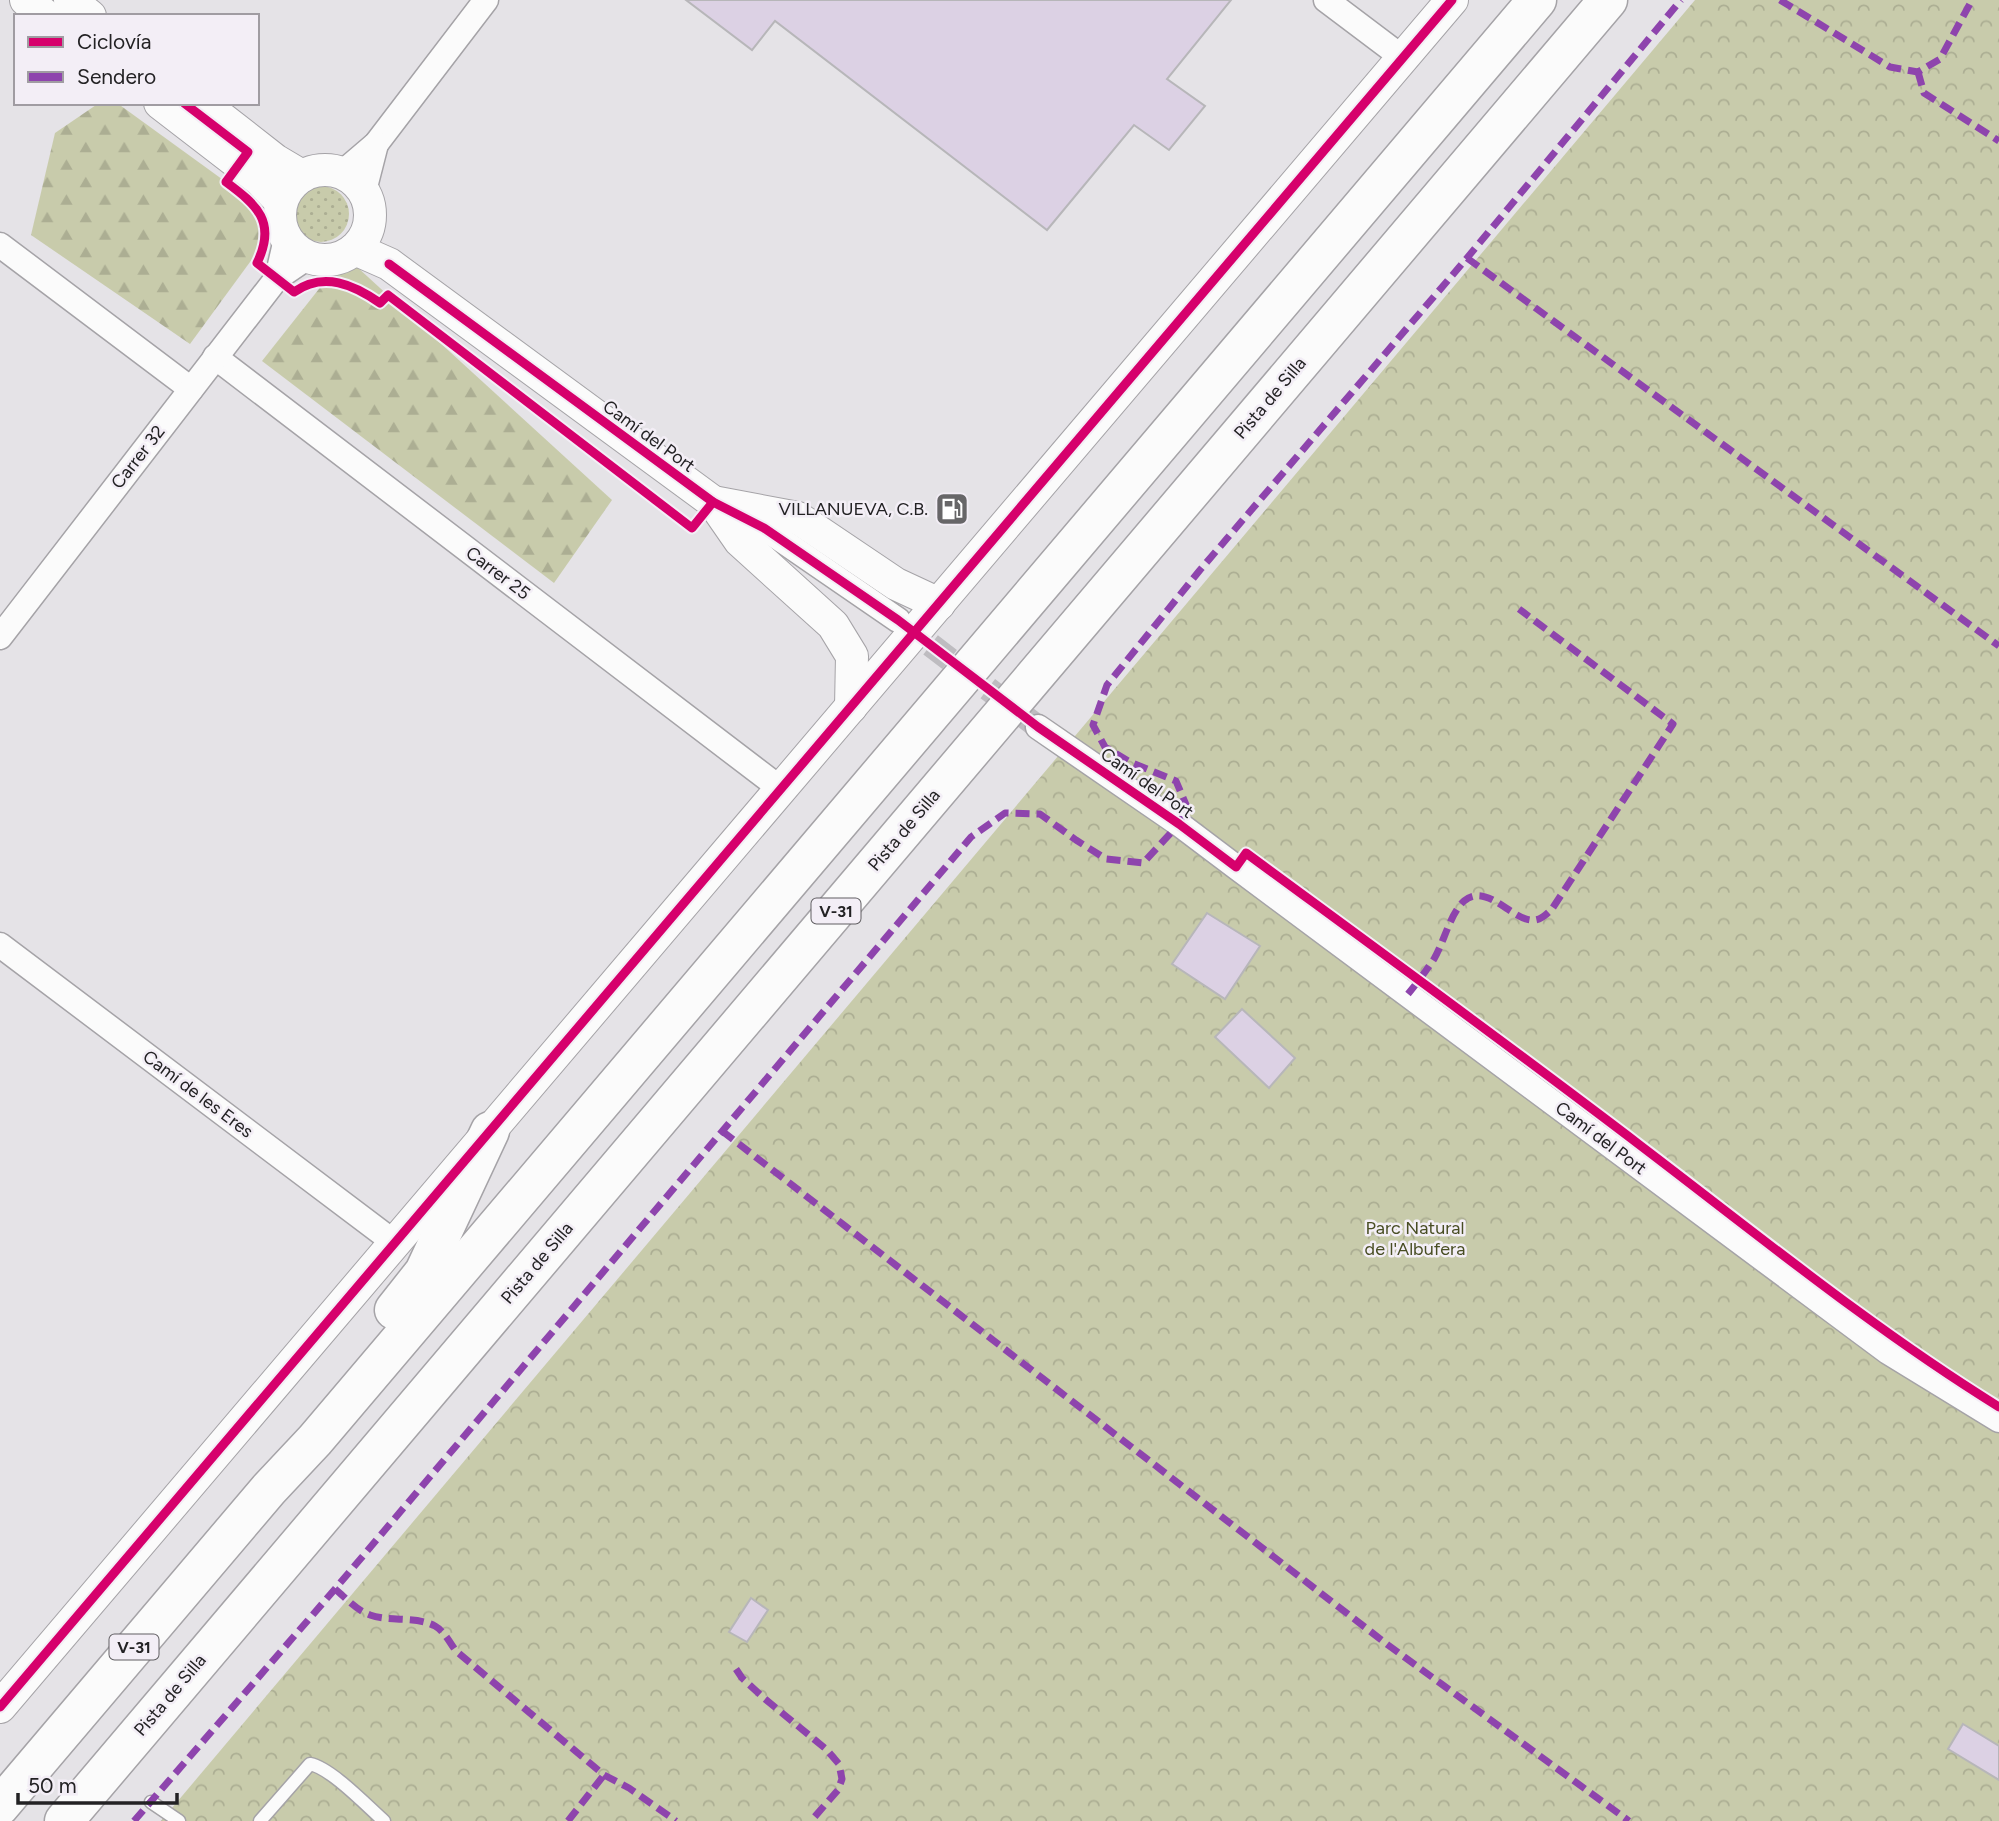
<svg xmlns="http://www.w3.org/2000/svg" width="1999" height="1821" font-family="Figtree,sans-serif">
<defs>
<pattern id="grass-dots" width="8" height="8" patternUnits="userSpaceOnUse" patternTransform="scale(1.75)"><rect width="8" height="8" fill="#c8cbab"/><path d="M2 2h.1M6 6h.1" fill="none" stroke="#acae93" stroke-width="1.8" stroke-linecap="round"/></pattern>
<pattern id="forest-firs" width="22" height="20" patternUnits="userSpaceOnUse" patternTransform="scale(1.75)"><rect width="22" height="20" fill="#c8cbab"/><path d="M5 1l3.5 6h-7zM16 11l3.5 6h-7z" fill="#acae93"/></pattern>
<pattern id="park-crowns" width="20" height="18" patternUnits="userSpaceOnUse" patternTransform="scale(1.75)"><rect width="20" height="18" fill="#c8cbab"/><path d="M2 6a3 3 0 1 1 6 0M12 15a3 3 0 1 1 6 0" fill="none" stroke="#acae93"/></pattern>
</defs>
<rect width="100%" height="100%" fill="#e5e3e7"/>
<circle fill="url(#grass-dots)" cx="321" cy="214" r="28"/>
<g fill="url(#forest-firs)">
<path d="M99 103H117L280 221 190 344 31 235 55 133Z"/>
<path d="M345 256 612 500 554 583 262 361Z"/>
</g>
<path fill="url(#park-crowns)" d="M1695 0H1999V1821H161Z"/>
<g fill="#dcd1e4" stroke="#b7b6b9" stroke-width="2">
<path d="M686 0H1231L1167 79 1205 106 1169 150 1134 125 1047 230 775 21 752 50Z"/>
<path d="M1207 913 1260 946 1225 999 1172 964Z"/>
<path d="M1242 1009 1295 1058 1269 1088 1215 1037Z"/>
<path d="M751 1598 768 1610 747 1642 729 1632Z"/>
<path d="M1963 1724 1999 1746V1780L1948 1749Z"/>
</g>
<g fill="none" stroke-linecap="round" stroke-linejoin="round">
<path stroke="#bebcc0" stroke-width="24" stroke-dasharray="24 12" stroke-linecap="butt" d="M902 623 1038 727"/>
<defs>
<g id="service">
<path d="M151 1802 179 1821"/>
<path d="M260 1821 310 1764C331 1768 367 1806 384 1821"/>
</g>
<g id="minor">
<path d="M1326 0 1403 58"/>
<path d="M342 173 376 144 486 0"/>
<path d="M364 191 376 144"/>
<path d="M0 245 191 389"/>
<path d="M277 278 286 239"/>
<path d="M215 357 781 789"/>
<path d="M735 513 764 528 898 620"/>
<path d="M0 637 277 278 308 257"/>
<path d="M1038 727 1179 824 1236 867 1888 1352 1999 1420"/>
<path d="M0 945 395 1243"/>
</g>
<g id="tertiary">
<path d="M26 0 46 16"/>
<path d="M70 0 90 16"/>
<path d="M160 103 260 180 281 202"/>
<path d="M202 103 275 160 302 176"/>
<circle cx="325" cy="215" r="45"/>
<path d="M355 249 389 264 713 502 740 541 833 625 852 656 851 707"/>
<path d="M713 502 798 518 896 584 939 604"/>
<path d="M0 1707 1452 0"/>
</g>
<g id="motorway">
<path d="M394 1310 424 1272 490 1131"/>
<path d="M0 1806 269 1489 315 1440 1537 0"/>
<path d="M64 1821 1608 0"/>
</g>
</defs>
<use href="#service" stroke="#a5a3a7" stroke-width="15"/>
<use href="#minor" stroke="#a5a3a7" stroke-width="27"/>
<use href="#tertiary" stroke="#a5a3a7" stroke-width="34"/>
<use href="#motorway" stroke="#a5a3a7" stroke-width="41"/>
<use href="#service" stroke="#fbfbfb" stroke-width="12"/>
<use href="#minor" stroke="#fbfbfb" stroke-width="24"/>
<use href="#tertiary" stroke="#fbfbfb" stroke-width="32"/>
<use href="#motorway" stroke="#fbfbfb" stroke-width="38"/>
<g stroke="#8e44ad" stroke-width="7" stroke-dasharray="14 7" stroke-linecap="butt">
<path d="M1780 0 1890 67 1918 72 1940 59 1972 0"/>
<path d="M1918 72 1924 93 1999 141"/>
<path d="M1467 258 1999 646"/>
<path d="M1408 994C1417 983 1426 971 1434 959 1444 942 1450 914 1464 901 1489 880 1516 928 1539 919 1544 917 1549 912 1552 909L1673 724 1519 609"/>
<path d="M722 1131 1388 1645 1629 1821"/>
<path d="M335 1589C346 1598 356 1610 370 1615 390 1622 416 1616 435 1626 444 1631 450 1643 456 1651L604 1775 629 1788 676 1821"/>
<path d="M736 1669 742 1678 765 1699 826 1749 839 1764 842 1779 838 1790 811 1821"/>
<path d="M134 1821 335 1589 971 837 1005 813 1040 814 1076 840 1106 859 1143 863 1179 824 1187 807 1176 781 1130 762 1105 747 1093 725 1107 685 1200 570 1467 258 1681 0"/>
<path d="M568 1821 604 1775"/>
</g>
<defs>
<g id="cycleway">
<path d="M184 103 248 152 226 182C257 205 277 222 257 263L294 292C324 271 354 285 380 303L388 295 692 528 713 502"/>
<path d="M389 264 713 502 764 528 898 620 1038 727 1179 824 1236 867 1246 853C1378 950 1510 1046 1641 1146 1758 1235 1873 1329 1999 1407"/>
<path d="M0 1707 1452 0"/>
</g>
</defs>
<use href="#cycleway" stroke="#f3eef6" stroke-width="13"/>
<use href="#cycleway" stroke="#d6006c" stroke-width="9"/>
</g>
<defs>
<symbol id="fuel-square" viewBox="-11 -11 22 22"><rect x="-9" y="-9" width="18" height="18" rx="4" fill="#676668" stroke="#f3eef6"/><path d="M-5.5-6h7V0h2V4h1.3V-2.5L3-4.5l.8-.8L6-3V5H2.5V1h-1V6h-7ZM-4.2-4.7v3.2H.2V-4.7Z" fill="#fff"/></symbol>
</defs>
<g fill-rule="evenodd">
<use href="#fuel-square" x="933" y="490" width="38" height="38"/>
</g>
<g text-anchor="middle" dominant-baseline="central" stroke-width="5" stroke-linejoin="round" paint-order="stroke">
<g fill="#f3eef6" stroke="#615f63" stroke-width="2">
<rect x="811.5" y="898.5" width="49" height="25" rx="5"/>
<rect x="109.5" y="1634.5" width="49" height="25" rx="5"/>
</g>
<g font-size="16" font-weight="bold" fill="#232224">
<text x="836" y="911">V-31</text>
<text x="134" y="1647">V-31</text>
</g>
<g font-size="18" fill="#232224" stroke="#f3eef6">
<text transform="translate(1270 398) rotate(-50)">Pista de Silla</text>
<text transform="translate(649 436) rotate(36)">Camí del Port</text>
<text transform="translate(138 457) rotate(-52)">Carrer 32</text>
<text transform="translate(498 573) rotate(37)">Carrer 25</text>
<text transform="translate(1147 783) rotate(35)">Camí del Port</text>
<text transform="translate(904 830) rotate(-50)">Pista de Silla</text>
<text transform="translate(198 1094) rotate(37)">Camí de les Eres</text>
<text transform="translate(1601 1138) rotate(37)">Camí del Port</text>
<text transform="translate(537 1263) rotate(-50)">Pista de Silla</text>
<text transform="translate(170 1695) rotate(-50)">Pista de Silla</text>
</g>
<g font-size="18" fill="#232224" stroke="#f3eef6" text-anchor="end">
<text x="928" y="509">VILLANUEVA, C.B.</text>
</g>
<g font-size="18" fill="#484d23" stroke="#f3eef6">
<text x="1415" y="1228">Parc Natural<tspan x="1415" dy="21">de l'Albufera</tspan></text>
</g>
</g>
<rect x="14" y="14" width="245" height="91" fill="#f3eef6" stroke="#a09ca2" stroke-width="2"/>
<rect x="28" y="37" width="35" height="10" fill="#d6006c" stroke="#a09ca2" stroke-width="2"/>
<text x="77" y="49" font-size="21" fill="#232224">Ciclovía</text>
<rect x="28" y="72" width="35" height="10" fill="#8e44ad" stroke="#a09ca2" stroke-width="2"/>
<text x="77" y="84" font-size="21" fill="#232224">Sendero</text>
<path d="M18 1793v10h159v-10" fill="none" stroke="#232224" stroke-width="3.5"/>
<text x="28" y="1793" font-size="21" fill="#232224" stroke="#f3eef6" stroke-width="5" paint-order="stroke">50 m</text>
</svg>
